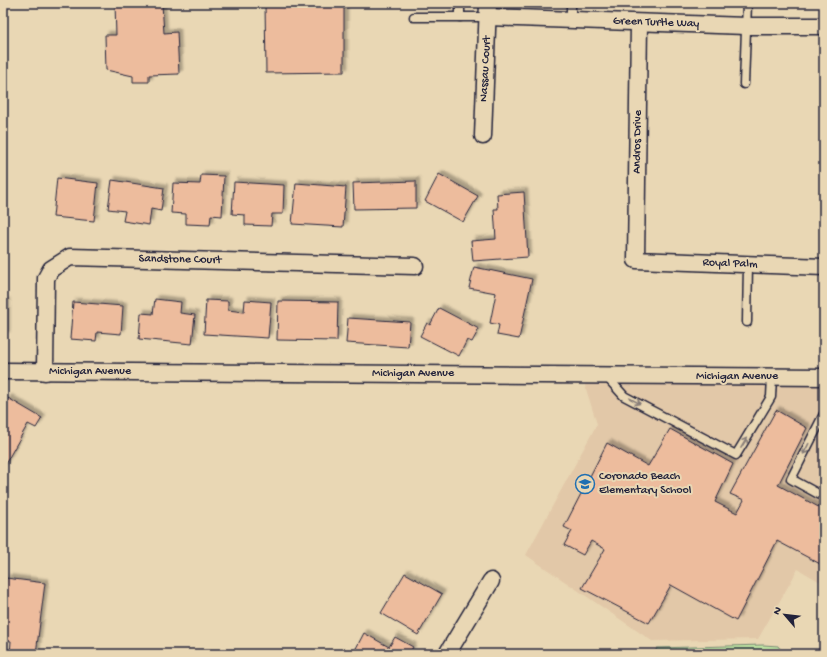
<svg xmlns="http://www.w3.org/2000/svg" width="827" height="657" font-family="'Gochi Hand',sans-serif">
<defs>
<filter id="shadow"><feDropShadow dx="3.5" dy="-3.5" stdDeviation="1" flood-color="#0004"/></filter>
</defs>
<rect width="100%" height="100%" fill="#e9d7b4"/>
<filter id="ink" filterUnits="userSpaceOnUse"><feTurbulence type="fractalNoise" baseFrequency=".025" numOctaves="2"/><feDisplacementMap in="SourceGraphic" scale="8" xChannelSelector="R" yChannelSelector="G"/><feConvolveMatrix kernelMatrix="1 2 1 2 8 2 1 2 1" color-interpolation-filters="sRGB"/></filter>
<g filter="url(#ink)">
<path fill="#e2c8a8" d="M582 376 824 377V584L798 569 758 639 652 641 526 555 597 424Z"/>
<path fill="#c1e8a4" stroke="#728570" d="M763 645 778 646 784 654H654L657 648Z"/>
<g fill="#edbc9d" stroke="#22223b" filter="url(#shadow)">
<path d="M106 3H171L162 4 164 33 177 32 179 74 149 75V82H133V76L106 70 105 35H116L115 4Z"/>
<path d="M265 3H344V72L266 73Z"/>
<path d="M439 174 478 196 463 222 425 201Z"/>
<path d="M201 175 224 176 222 216 211 215 210 225 186 224V214L171 213 173 183 200 184Z"/>
<path d="M57 178 98 183 94 221 53 217Z"/>
<path d="M112 180 164 188 161 211 151 209 149 225 123 221 125 211 108 209Z"/>
<path d="M416 181V208L354 209 353 183Z"/>
<path d="M234 182 284 185 283 214H272L271 226 245 225V215L232 214Z"/>
<path d="M296 183 346 187 343 227 292 224Z"/>
<path d="M524 192 528 257 473 261 471 241 496 239 494 209H498L497 194Z"/>
<path d="M474 267 532 279 519 339 497 335 499 325 490 323 496 293 469 288Z"/>
<path d="M155 299 181 302 180 313 195 315 192 344 139 339 141 313 153 314Z"/>
<path d="M206 300 228 301V310L244 312 245 300 271 302 268 338 204 334Z"/>
<path d="M278 301 338 302 337 341 277 340Z"/>
<rect x="3" y="302" width="3" height="33"/>
<path d="M73 302 123 306 121 334 97 332 96 341 70 339Z"/>
<path d="M439 308 479 329 472 342 467 340 459 356 420 336 427 323 430 325Z"/>
<path d="M348 318 410 322 408 347 346 343Z"/>
<path d="M8 398 42 418 36 428 28 424 3 468V407Z"/>
<path d="M776 410 807 428 778 485 824 510V566L777 541 736 621 671 585 649 623 582 588 605 549 591 541 583 555 564 545 572 531 564 527 607 443 648 466 670 429 733 464 715 502 737 513 744 500 730 494Z"/>
<path d="M405 573 442 594 418 635 381 613Z"/>
<path d="M6 578 45 583 36 654H10L11 641 3 640V603Z"/>
<path d="M364 633 389 647 395 637 413 647 409 654H353Z"/>
</g>
<g fill="none" stroke-linecap="round" stroke-linejoin="round">
<defs>
<g id="service">
<path d="M414 17H488"/>
<path d="M460 17V3"/>
<path d="M571 20V3"/>
<path d="M744 84 747 3"/>
<path d="M747 322 748 265"/>
<path d="M606 376 624 396 736 455 771 397 772 377"/>
<path d="M824 414 791 479 824 497"/>
</g>
<g id="minor">
<path d="M488 17 746 26H824"/>
<path d="M639 23 636 260 824 267"/>
<path d="M483 136 488 3"/>
<path d="M3 371 824 377"/>
<path d="M45 372 46 278 51 269 70 257 415 266"/>
<path d="M447 654 491 581"/>
</g>
</defs>
<use href="#service" stroke="#22223b" stroke-width="11"/>
<use href="#minor" stroke="#22223b" stroke-width="19"/>
<use href="#service" stroke="#e9d7b4" stroke-width="8"/>
<use href="#minor" stroke="#e9d7b4" stroke-width="16"/>
</g>
<defs><path id="oneway-shaft" d="M-6 0H5M1.5-3L5.5 0L1.5 3" fill="none" stroke-width="1.6" stroke-linecap="round" stroke-linejoin="round"/></defs>
<g stroke="#867c78">
<use href="#oneway-shaft" transform="translate(635 401) rotate(28)"/>
<use href="#oneway-shaft" transform="translate(744 443) rotate(-59)"/>
<use href="#oneway-shaft" transform="translate(806 449) rotate(117)"/>
</g>
</g>
<defs>
<symbol id="school-ring" viewBox="-11 -11 22 22"><circle r="9.5" fill="#e9d7b4" stroke="#1f6fb2" stroke-width="1.5"/><path d="M0-5L7-2L0 1L-7-2ZM-4 1L0 2.5L4 1V4Q0 6-4 4Z" fill="#1f6fb2"/></symbol>
</defs>
<g fill-rule="evenodd">
<use href="#school-ring" x="574" y="473" width="22" height="22"/>
</g>
<g text-anchor="middle" dominant-baseline="central" stroke-width="4" stroke-linejoin="round" paint-order="stroke">
<g font-size="12" fill="#22223b" stroke="#e9d7b4">
<text transform="translate(656 23) rotate(2)">Green Turtle Way</text>
<text transform="translate(486 69) rotate(-87)">Nassau Court</text>
<text transform="translate(638 142) rotate(-89)">Andros Drive</text>
<text transform="translate(180 260) rotate(1)">Sandstone Court</text>
<text transform="translate(730 264) rotate(2)">Royal Palm</text>
<text x="90" y="372">Michigan Avenue</text>
<text x="413" y="374">Michigan Avenue</text>
<text x="737" y="377">Michigan Avenue</text>
</g>
<g font-size="12" fill="#22223b" stroke="#e9d7b4" text-anchor="start">
<text x="599" y="477">Coronado Beach<tspan x="599" dy="14">Elementary School</tspan></text>
</g>
</g>
<rect width="827" height="657" fill="none" stroke="#e9d7b4" stroke-width="16"/>
<rect x="8" y="8" width="811" height="641" fill="none" stroke="#22223b" stroke-width="1.5" filter="url(#ink)"/>
<g transform="translate(785 615) rotate(298)" stroke="#e9d7b4" stroke-width="3" paint-order="stroke">
<path d="M0-3L7 15L0 10L-7 15Z" fill="#22223b"/>
<text y="-6" font-size="11" font-weight="bold" text-anchor="middle" fill="#22223b">N</text>
</g>
</svg>
